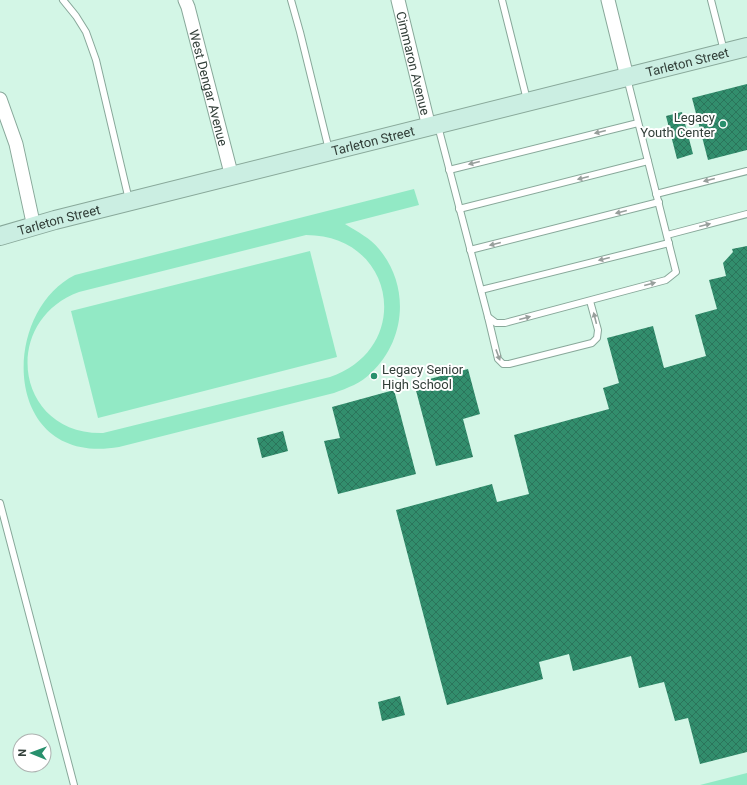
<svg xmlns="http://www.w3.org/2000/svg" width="747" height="785" font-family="Roboto,sans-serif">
<defs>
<pattern id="building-cross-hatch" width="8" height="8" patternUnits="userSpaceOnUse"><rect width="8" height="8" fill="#328e6d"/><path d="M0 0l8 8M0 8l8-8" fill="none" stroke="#2b755b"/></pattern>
</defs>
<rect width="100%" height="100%" fill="#d3f6e6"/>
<g fill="#92e9c5" fill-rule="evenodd">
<path d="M414 189 419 205 345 224C358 232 370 238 379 249 410 286 406 340 371 373 361 383 348 388 334 393L119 447C1 467 0 312 75 275ZM306 235C396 235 414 348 330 377L103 433C15 435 0 321 79 292Z"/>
<path d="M310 251 337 357 98 418 71 311Z"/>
<path d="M747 773V785H700Z"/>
</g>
<g fill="url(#building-cross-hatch)">
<path d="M747 84V150L708 160 692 98Z"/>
<path d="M682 112 693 154 677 159 666 116Z"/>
<path d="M747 246V752L700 764 688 718 675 721 664 682 639 688 631 656 573 671 569 654 539 662 543 679 447 705 396 510 492 484 497 502 529 494 514 435 609 409 603 388 619 383 607 338 653 326 664 368 706 356 695 315 717 309 709 280 726 276 723 263 733 252 732 249Z"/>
<path d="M468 369 480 414 463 419 473 457 436 466 414 383Z"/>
<path d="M394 390 416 474 338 494 324 441 340 438 332 407Z"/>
<path d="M283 431 288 451 262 458 257 438Z"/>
<path d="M400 696 405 715 382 721 378 702Z"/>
</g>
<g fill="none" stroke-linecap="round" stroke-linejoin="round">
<defs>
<g id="lane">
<path d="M63 0 76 16 86 32 96 60 129 200"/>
<path d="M291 0 300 32 329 150"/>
<path d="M502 0 527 100"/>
<path d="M711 0 724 51"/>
<path d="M438 126 488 317 498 359 503 364H509L592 343 597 338 598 330 590 301"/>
<path d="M449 170 638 123"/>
<path d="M656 194 747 171"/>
<path d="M459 209 648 161"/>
<path d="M667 235 747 214"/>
<path d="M470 250 659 202"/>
<path d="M481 290 669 243"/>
<path d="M488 317 496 323H505L666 280 676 272 627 78"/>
<path d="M0 503 74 785"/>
</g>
<g id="street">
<path id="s1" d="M185 0 188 7 232 177"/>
<path id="s2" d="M398 0 429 127"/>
<path d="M608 0 627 77"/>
<path d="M0 99 16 144 34 227"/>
</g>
<g id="secondary">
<path id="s3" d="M0 236 55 220 747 47"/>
</g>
</defs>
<use href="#lane" stroke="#88a89a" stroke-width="8"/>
<use href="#street" stroke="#88a89a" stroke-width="15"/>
<use href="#secondary" stroke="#88a89a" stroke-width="20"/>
<use href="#lane" stroke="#fff" stroke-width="6"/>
<use href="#street" stroke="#fff" stroke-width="13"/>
<use href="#secondary" stroke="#cbeee2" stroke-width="18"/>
</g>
<defs><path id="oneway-solid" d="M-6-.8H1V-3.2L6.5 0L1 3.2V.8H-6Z"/></defs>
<g fill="#989f9c">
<use href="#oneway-solid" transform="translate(600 132) rotate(166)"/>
<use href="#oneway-solid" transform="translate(474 163) rotate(166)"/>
<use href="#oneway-solid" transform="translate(583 178) rotate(166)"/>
<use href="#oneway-solid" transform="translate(709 180) rotate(166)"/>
<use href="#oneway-solid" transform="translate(621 212) rotate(166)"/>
<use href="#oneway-solid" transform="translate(705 225) rotate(-14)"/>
<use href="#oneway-solid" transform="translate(495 244) rotate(166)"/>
<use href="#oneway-solid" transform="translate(604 259) rotate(166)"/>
<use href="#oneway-solid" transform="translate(650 284) rotate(-15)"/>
<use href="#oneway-solid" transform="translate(525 318) rotate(-15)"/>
<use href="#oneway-solid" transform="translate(595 318) rotate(-104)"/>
<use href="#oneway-solid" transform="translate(498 355) rotate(70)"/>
</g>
<g fill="#28906d" stroke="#fff" stroke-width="1.5">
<circle cx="723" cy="124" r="4"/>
<circle cx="374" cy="376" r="4"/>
</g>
<g text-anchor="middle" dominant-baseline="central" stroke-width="4" stroke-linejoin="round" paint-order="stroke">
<g font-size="13" fill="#323f39" stroke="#fff">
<text stroke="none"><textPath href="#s3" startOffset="709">Tarleton Street</textPath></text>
<text stroke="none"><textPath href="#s2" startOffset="65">Cimmaron Avenue</textPath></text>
<text stroke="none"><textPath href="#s1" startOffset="91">West Dengar Avenue</textPath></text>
<text stroke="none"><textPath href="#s3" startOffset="385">Tarleton Street</textPath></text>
<text stroke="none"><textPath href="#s3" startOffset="61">Tarleton Street</textPath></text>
</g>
<g font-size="13" fill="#323f39" stroke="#fff" text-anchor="end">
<text x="715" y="117">Legacy<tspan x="715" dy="15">Youth Center</tspan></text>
<text x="382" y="369" text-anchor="start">Legacy Senior<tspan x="382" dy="15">High School</tspan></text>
</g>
</g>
<g transform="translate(32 753) rotate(271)"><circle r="19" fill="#ffffff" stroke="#adb2b0"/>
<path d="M0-3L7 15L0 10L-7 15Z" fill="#28906d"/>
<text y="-6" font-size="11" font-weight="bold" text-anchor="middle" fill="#323f39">N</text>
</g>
</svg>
